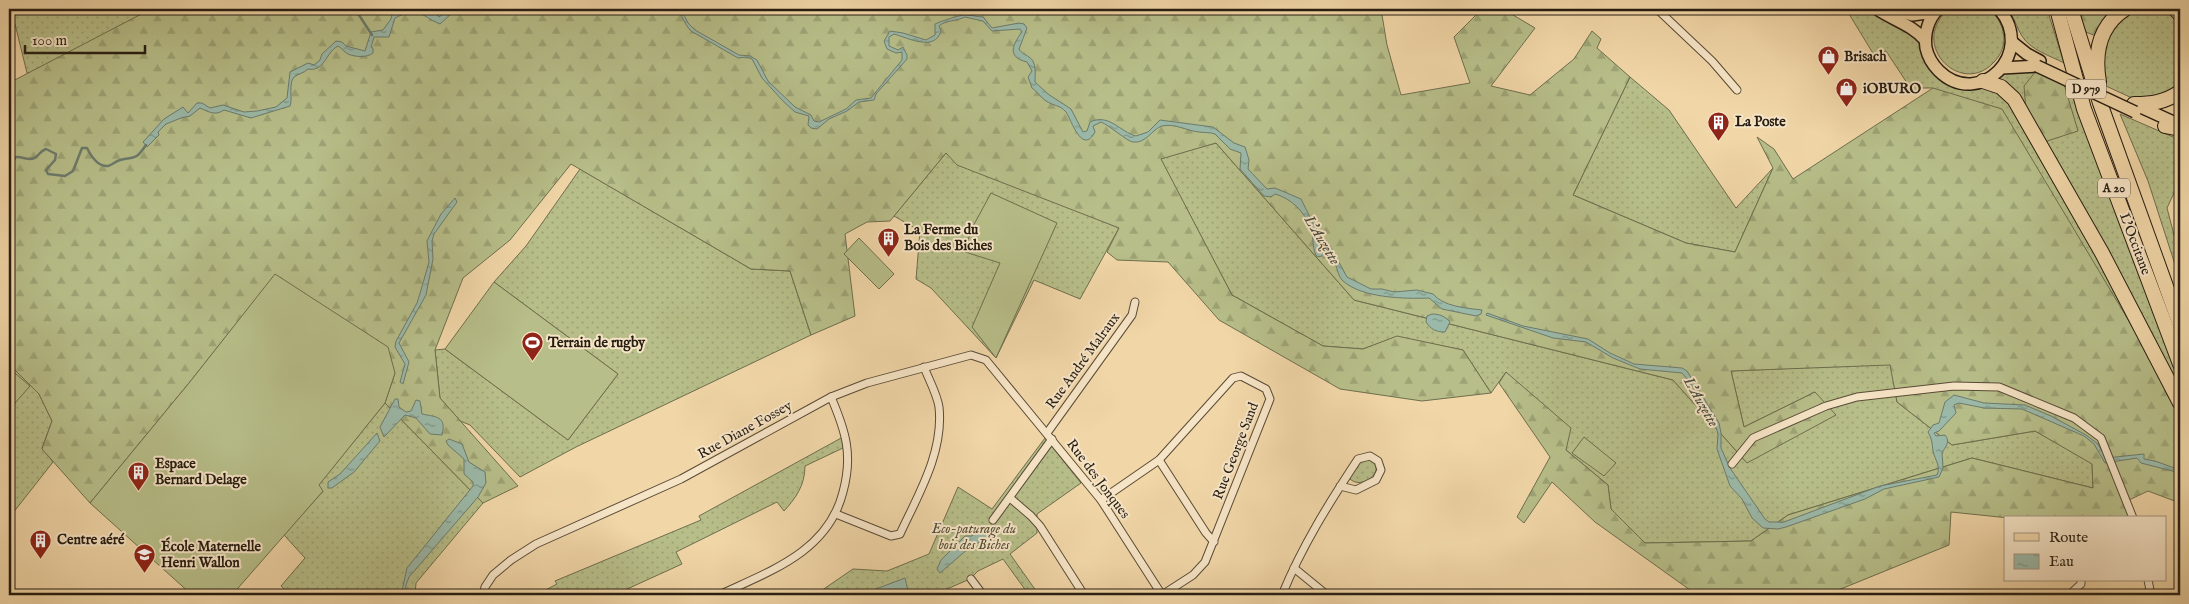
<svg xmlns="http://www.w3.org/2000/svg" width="2189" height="604" font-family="'IM FELL English',serif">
<defs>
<pattern id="grass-dots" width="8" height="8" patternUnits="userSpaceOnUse" patternTransform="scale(1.25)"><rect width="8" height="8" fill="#b7be89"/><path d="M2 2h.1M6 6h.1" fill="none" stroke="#9da375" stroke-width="1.8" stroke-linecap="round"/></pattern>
<pattern id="forest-firs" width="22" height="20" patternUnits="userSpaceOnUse" patternTransform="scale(1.25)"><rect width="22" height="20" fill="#b7be89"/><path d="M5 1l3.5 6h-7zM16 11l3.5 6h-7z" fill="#9da375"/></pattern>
<pattern id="water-ripples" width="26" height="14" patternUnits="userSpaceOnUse" patternTransform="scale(1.25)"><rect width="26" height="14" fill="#9bb9a9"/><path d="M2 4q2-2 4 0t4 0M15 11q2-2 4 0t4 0" fill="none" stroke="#7e9688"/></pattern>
</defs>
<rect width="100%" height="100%" fill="#f1d6a7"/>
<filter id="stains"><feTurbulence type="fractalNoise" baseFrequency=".004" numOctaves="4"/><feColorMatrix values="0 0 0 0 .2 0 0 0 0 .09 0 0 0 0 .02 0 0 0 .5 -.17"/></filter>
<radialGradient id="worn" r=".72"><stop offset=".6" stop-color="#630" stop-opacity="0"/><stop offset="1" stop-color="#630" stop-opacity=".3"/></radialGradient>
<g fill="url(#grass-dots)" stroke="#6e6e4e">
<path d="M9 9H195L130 58 27 73 15 24 9 23Z"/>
<path d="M1846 9H1873L1919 39 1933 73 1989 86 2007 94 2172 393 1933 88H1921L1913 92 1886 51 1874 55Z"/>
<path d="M1949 9H1988C1999 17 2004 28 2004 41 2003 49 2000 56 1994 62 1962 98 1907 44 1949 9Z"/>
<path d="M2007 9H2047L2064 63C2051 56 2030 50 2022 36 2016 27 2015 17 2007 9Z"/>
<path d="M2140 9C2155 9 2168 11 2180 20V85L2168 95 2134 99 2106 86C2102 49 2101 25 2140 9Z"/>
<path d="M2014 68 2037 71 2071 86 2180 385V392L1995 80Z"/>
<path d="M1630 77 1669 110 1736 208 1773 168 1735 252 1686 243 1573 195Z"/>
<path d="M2120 114 2180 140V180L2167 208 2180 258V280L2148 181Z"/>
<path d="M1216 143 1354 300 1673 380 1747 463 1815 392 1744 427 1731 371 1891 364 1897 402 1952 445 2035 431 2092 463 2093 488 1972 458 1788 515 1751 541 1645 543 1611 509 1608 485 1566 450 1506 372 1491 393 1463 350 1397 337 1363 349 1323 346 1232 295 1160 158Z"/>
<path d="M946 153 1119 228 1080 299 1034 280 996 358 931 288 916 279 920 231 894 216Z"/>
<path d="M580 169 751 269 790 271 811 335 576 447 520 477 470 425 460 421 440 398 435 350 445 349 568 440 618 374 494 282 526 246Z"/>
<path d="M10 364 39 394 52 421 42 448 53 462 9 518Z"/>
<path d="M385 403 483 503 416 583 415 595H291L281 586 305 558 284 535 323 491 318 486Z"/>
<path d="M843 437V448L805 466C805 485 796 498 784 511L777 502 676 552 682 564 614 595H565L562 590 553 595H536L557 584 555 581 701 520 699 516Z"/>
<path d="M1045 438 1081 483 1037 514V533L1010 554 1039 595H1029L1003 559 978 571 970 579 933 595H815L853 569 887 571 929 554 958 487 992 509Z"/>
<path d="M1366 459C1391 465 1364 492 1350 479 1350 471 1359 461 1366 459Z"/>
</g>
<g fill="url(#forest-firs)" stroke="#6e6e4e">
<path d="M151 9H1381L1387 45 1401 95 1470 83 1454 37 1482 9H1503L1535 28 1491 86 1530 95 1574 59 1592 31 1601 39 1597 48 1630 77 1573 195 1686 243 1735 252 1773 168 1757 137 1774 149 1793 179 1933 88 2002 109 2172 393 2180 416V503L2148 491 2129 500 2132 518H2009L1951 512 1949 545 1826 595H1697L1595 522 1552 482 1524 523 1517 517 1550 457 1499 383 1506 372 1571 428 1566 450 1608 485 1611 509 1645 543 1751 541 1788 515 1972 458 2093 488 2092 464 2035 431 1952 445 1897 402 1890 365 1731 371 1744 427 1815 392 1836 415 1747 463 1673 380 1354 300 1216 143 1161 159 1232 295 1323 346 1363 349 1397 336 1463 350 1491 393 1422 401 1340 389 1219 320 1168 262 1117 260 1107 252 1119 228 957 165 946 153 890 221 867 222 845 234 855 316 811 335 790 271 751 269 571 164 510 240 463 278 435 350 440 398 518 486 483 503 385 403 395 373 255 300 189 383 90 503 42 449 52 421 39 394 10 365 9 366V83Z"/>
<path d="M2078 9H2113L2106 17 2096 36 2086 32Z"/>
<path d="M2036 71 2064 84 2078 131 2044 142 2026 110 2024 86Z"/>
</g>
<g fill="#b7be89" stroke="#6e6e4e">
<path d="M991 193 1057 223 996 358 972 327 1000 263 965 252 971 230Z"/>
<path d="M859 238 894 274 879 289 844 254Z"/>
<path d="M275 274 388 347 395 373 385 403 319 485 323 491 232 595H192L90 503 189 383Z"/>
<path d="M494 282 618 374 568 440 445 349Z"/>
<path d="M9 368 30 386 9 410Z"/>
<path d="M1584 437 1616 463 1604 476 1572 453Z"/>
</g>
<g fill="url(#water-ripples)" stroke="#6c7b6d">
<path d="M400 9C413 9 431 5 439 17L446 12 447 9H452L451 14 440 24C418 15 421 5 395 18L389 37H374L371 47 373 48V53C367 58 355 57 348 54 344 52 342 48 338 46 325 53 325 72 308 69 304 73 298 74 294 77 288 84 293 98 290 106L251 118 224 110C215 116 209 112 200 108L190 116 181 118 166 124 158 132 159 135 147 147 143 142 164 119 183 107 188 113 197 103H202L210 108 223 105 244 112 257 111 276 107 287 98 290 72 308 63 314 65 320 60 322 54 336 41 342 42 346 46 365 51 371 32 383 30 391 19 393 10Z"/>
<path d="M676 9H681L688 23 695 30 739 55 750 56 757 60 768 81 795 107 811 115 814 121 819 122 846 109 856 100 871 98 902 60V52L896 53 887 49 884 41 890 31 903 33 926 40 935 35V24C939 22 962 14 966 15 972 15 977 17 983 17L992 28 1019 23 1024 24 1027 28 1019 49C1022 54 1025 54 1029 57 1037 62 1035 74 1035 82L1048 94 1071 109 1083 132 1087 131 1090 122C1109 113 1120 132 1136 136L1148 132 1160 120 1213 127 1234 143 1245 147 1249 160 1248 169 1267 189 1275 188 1301 199 1314 225 1330 246 1347 277 1371 289H1382L1394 292 1417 290 1433 294C1443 306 1464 308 1482 310L1481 314 1476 316 1442 309 1429 298C1404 299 1362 298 1343 281 1338 276 1338 270 1335 264 1333 261 1329 258 1327 255L1317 257C1312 249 1314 242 1312 234 1308 215 1293 199 1275 194L1271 197 1264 196 1240 169 1241 153 1230 149 1215 134C1210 132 1205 133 1199 132 1187 131 1175 123 1162 126 1152 129 1146 144 1133 142 1128 142 1109 125 1101 122L1093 126 1095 132C1082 156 1071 119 1066 112 1060 105 1054 106 1046 101 1041 98 1038 92 1032 88L1028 77 1032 71 1027 62C1006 57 1013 44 1022 32L1020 29 992 31 983 21 965 17C957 21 946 20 939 26L941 31C935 52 908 38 894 34L889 37V46L898 50 903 47 907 55V59L876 94 874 100 859 102 847 111 829 119 817 129 811 128 808 125 809 116 795 112 783 101 762 78 752 59 747 57 738 58 691 31C684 24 683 15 676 9Z"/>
<path d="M455 198 457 202 434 234 432 241 433 259 426 295 399 343 409 362 403 384 400 382 405 364 395 347 396 341 417 303 421 290 429 262 427 241 430 235 441 214Z"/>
<path d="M1487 313 1523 326 1588 339 1610 353 1634 364 1682 368 1687 371 1719 423 1721 433V448L1730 468 1765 519 1769 522H1784L1880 486 1937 475C1941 466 1935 460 1933 451 1932 443 1932 439 1928 432L1933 425 1939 423 1945 402 1954 395 1984 403 2025 405 2051 416 2086 435 2098 444 2106 458 2144 454V459L2155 461 2180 470V473L2141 463 2137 458 2105 463 2094 444 2084 436 2022 409 1984 408 1959 403 1954 405 1956 413 1939 431 1934 433 1936 436 1945 435C1951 442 1945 447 1942 453L1943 468 1939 477 1884 489 1865 499 1786 527 1778 529 1763 528 1752 518 1742 499 1730 486 1717 449 1718 434 1715 424 1689 381 1682 373 1640 369 1613 358 1586 342 1553 338 1486 315Z"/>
<path d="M1432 314C1439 314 1445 316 1450 322L1445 332C1435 332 1431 329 1426 322L1427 316Z"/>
<path d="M395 399H398L399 407 406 412 411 411 416 400 420 401 422 414C436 417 447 416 442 435L430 434 416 418 405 415 384 437 380 427Z"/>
<path d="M377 433 380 441 354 472 332 488H328V482L340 474Z"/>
<path d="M449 439 462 444 469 462 485 472 486 483 478 497 409 577 406 585 405 595H401L407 568 473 486V482L464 474V459L448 445 446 441Z"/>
<path d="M982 527 986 529 990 537 970 547 940 573 937 569 941 560 965 536H972Z"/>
<path d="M905 578 909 595H860Z"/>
</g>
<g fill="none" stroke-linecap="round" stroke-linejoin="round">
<g stroke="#6c7b6d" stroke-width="2.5">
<path d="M355 9 372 35"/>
<path d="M9 166 16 157C22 156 30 162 36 157 40 154 40 151 46 149L56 154 55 160 46 170 48 174 65 176 73 171 82 148H87C91 156 98 167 108 166 112 165 116 161 120 160 136 156 135 161 146 145"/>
</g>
<defs>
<g id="street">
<path d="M1657 9 1712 61 1737 90"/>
<path d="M1047 433 1132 315 1135 302"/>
<path d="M1159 460 1206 533 1214 542"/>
<path d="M1732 464 1753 438 1826 406 1857 397 1954 386 1999 387 2074 418 2101 438 2133 518"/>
<path d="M1010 498 1031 516 1040 526 1084 595"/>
<path d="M1101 500 1159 460 1233 378 1241 376 1266 389 1270 399 1205 562 1193 575 1162 595"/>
<path d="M836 514 891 536 900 534C918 495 944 452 939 407 937 394 929 380 924 367"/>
<path d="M993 520 1052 439"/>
<path d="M1294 568 1327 595"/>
<path d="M971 579 983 595"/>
<path d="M2148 580 2151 595"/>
<path d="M483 595 485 587 493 575 511 560 536 544 681 479 831 397 867 383 971 355 986 360 1101 500 1162 595"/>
<path d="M719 595C770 571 828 552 843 492 853 455 846 432 831 397"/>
<path d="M1282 595C1302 546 1329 503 1358 459L1370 456 1378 461 1381 470 1376 480 1356 490 1340 486"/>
<path d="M2069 595 2081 584V580"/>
</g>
<g id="primary">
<path d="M1877 9C1893 20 1912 25 1925 40"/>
<path d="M1891 9 1912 15 1935 12"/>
<path d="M1938 9C1928 19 1924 34 1926 48 1928 57 1933 65 1939 71 1979 110 2037 53 1999 9"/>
<path d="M2012 42 2027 54 2040 61"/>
<path d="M2002 68 2037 66"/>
<path d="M2134 104 2180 125"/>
</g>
<g id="highway">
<path d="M2057 9 2084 109 2180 364"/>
<path d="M2071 9 2100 103 2180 325"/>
<path d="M2175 9 2180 14"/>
<path d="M1983 81 2001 87 2014 99 2102 253 2180 403"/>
<path d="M2099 82C2094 53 2099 26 2125 9"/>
<path d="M2134 104C2152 104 2165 102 2180 92"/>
<path d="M2165 126 2180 129"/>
</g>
</defs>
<use href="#street" stroke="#594b37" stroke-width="9"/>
<use href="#primary" stroke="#261d12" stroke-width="14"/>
<use href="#highway" stroke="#261d12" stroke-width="16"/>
<use href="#street" stroke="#f6e4c6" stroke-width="7"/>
<use href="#primary" stroke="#f1d6a7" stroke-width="11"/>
<use href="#highway" stroke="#f1d6a7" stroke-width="14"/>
<defs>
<path id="primary-bridge" d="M2037 66 2135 112"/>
</defs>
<use href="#primary-bridge" stroke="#261d12" stroke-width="14" stroke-linecap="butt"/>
<use href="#primary-bridge" stroke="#f1d6a7" stroke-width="11"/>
</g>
<defs>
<symbol id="shop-pin" viewBox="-11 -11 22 30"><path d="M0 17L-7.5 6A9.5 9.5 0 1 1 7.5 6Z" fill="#8f2418" stroke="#f6e4c6"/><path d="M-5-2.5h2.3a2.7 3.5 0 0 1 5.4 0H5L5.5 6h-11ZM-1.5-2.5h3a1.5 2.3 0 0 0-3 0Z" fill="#fff"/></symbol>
<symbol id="building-pin" viewBox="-11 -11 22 30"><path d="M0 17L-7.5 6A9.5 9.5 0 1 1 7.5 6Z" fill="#8f2418" stroke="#f6e4c6"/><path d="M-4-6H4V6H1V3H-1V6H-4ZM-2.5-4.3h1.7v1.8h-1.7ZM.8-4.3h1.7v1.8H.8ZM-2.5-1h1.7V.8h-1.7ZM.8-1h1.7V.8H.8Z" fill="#fff"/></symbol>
<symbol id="stadium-pin" viewBox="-11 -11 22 30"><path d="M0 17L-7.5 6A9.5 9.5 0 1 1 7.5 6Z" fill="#8f2418" stroke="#f6e4c6"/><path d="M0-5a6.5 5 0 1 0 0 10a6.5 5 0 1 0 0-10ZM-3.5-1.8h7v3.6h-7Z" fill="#fff"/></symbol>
<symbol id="school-pin" viewBox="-11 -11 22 30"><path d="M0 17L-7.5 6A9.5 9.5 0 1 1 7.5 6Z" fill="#8f2418" stroke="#f6e4c6"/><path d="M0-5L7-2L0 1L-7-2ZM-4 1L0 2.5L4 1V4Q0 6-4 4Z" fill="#fff"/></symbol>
</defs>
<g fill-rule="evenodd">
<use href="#shop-pin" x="1816" y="44" width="25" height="34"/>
<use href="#shop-pin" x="1834" y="76" width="25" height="34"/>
<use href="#building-pin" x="1706" y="110" width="25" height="34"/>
<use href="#building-pin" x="876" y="226" width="25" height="34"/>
<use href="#stadium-pin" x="520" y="330" width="25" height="34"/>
<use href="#building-pin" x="126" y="460" width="25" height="34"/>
<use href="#building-pin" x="28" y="528" width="25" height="34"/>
<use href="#school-pin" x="132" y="542" width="25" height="34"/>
</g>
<g text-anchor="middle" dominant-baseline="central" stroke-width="4" stroke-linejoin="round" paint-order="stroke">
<g fill="#f6e4c6" stroke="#645948" stroke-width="1">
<rect x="2066" y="79.5" width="40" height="19" rx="4"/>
<rect x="2098" y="178.5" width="32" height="19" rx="4"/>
</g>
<g font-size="12" font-weight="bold" fill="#261d12">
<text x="2086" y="89">D 979</text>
<text x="2114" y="188">A 20</text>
</g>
<g font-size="14" font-weight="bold" fill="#261d12" stroke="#f6e4c6" text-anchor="start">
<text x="1844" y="57">Brisach</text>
<text x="1863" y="89">iOBURO</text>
<text x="1735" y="122">La Poste</text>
<text x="904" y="230">La Ferme du<tspan x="904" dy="16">Bois des Biches</tspan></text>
<text x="548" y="343">Terrain de rugby</text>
<text x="155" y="464">Espace<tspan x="155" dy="16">Bernard Delage</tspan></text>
<text x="57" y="540">Centre aéré</text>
<text x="161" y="547">École Maternelle<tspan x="161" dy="16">Henri Wallon</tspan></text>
</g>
<g font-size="14" fill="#261d12" stroke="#f6e4c6">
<text transform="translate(2135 244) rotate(69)">L'Occitane</text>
<text transform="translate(1083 361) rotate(-54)">Rue André Malraux</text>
<text transform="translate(745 430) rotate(-29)">Rue Diane Fossey</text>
<text transform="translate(1236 451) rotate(-69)">Rue George Sand</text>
<text transform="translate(1098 479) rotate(53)">Rue des Jonques</text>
</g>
<g font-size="14" font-style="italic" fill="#524d36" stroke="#f6e4c6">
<text x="974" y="529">Eco-paturage du<tspan x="974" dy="16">bois des Biches</tspan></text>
</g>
<g font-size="15" font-style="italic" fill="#494c3f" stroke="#f6e4c6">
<text transform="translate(1322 240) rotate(59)">L'Auzette</text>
<text transform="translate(1701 402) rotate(60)">L'Auzette</text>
</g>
</g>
<rect width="2189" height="604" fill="none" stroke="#f1d6a7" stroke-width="30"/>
<rect x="10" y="10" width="2169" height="584" fill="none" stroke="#261d12" stroke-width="2.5"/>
<rect x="15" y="15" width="2159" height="574" fill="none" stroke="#261d12"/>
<rect x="2004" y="516" width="162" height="65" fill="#f6e4c6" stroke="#a3947e"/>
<rect x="2014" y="533" width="25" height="8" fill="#f1d6a7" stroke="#a3947e"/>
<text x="2049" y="542" font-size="15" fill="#261d12">Route</text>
<rect x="2014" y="554" width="25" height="15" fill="url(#water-ripples)" stroke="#a3947e"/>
<text x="2049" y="566" font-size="15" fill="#261d12">Eau</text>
<path d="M25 45v8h120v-8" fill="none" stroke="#261d12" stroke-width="2.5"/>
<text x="32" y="45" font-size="15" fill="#261d12" stroke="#f6e4c6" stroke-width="4" paint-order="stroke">100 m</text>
<rect width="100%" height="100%" filter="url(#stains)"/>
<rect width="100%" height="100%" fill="url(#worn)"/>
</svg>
